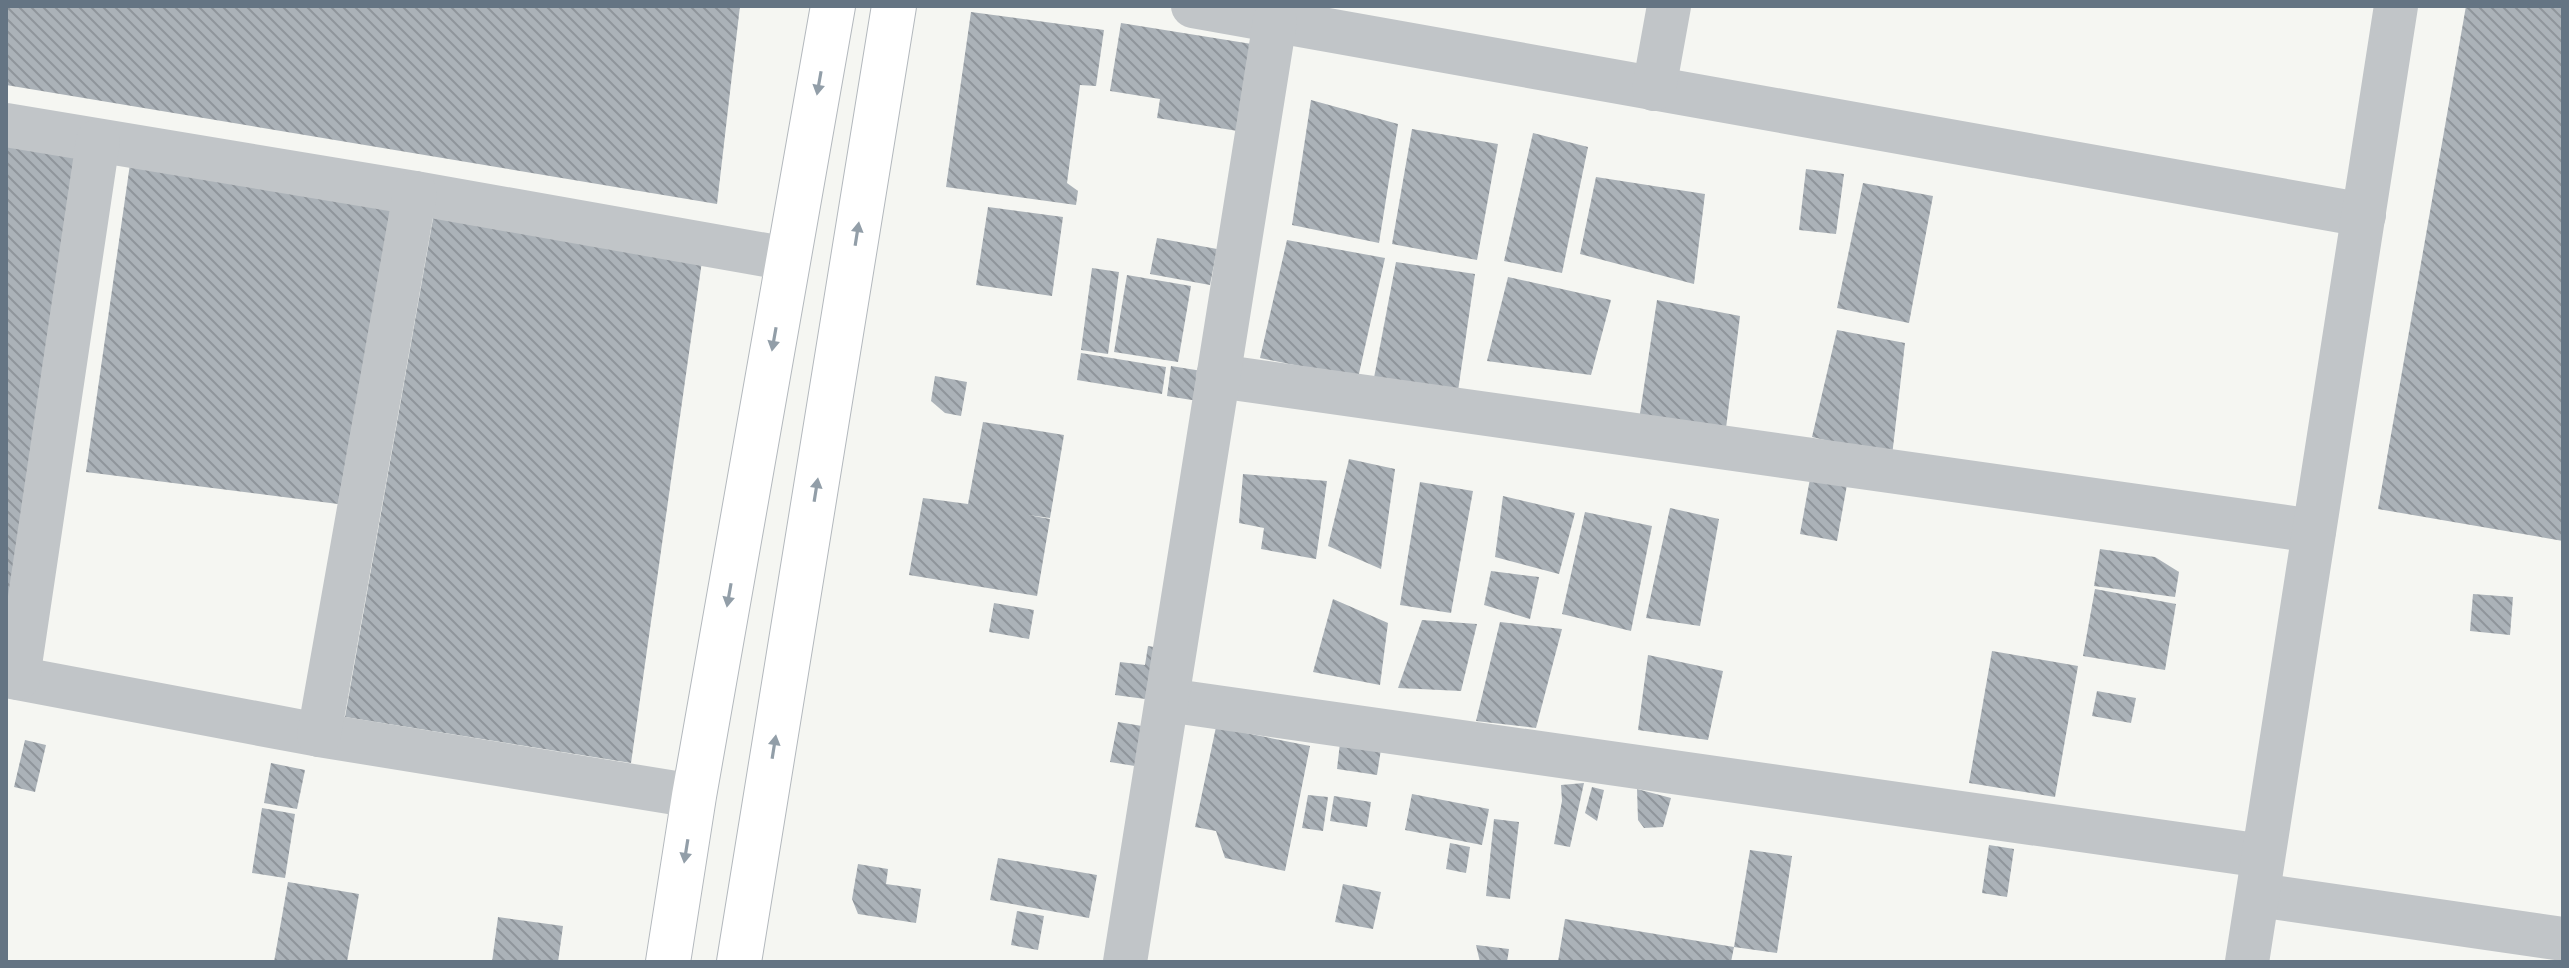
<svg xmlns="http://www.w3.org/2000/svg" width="2569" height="968" font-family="Quicksand,sans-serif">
<defs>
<pattern id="building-back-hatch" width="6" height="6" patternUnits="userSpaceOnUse" patternTransform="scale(2)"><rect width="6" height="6" fill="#abb2b8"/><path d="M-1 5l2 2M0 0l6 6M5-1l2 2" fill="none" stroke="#8f959b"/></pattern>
</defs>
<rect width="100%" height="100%" fill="#f5f6f2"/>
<g fill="url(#building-back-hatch)">
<path d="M6 6H740L717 204 6 85Z"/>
<path d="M2466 6H2563V541L2378 509Z"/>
<path d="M971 12 1104 30 1096 86 1080 85 1067 183 1078 191 1076 205 946 187Z"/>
<path d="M1121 23 1258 45 1244 132 1157 118 1160 99 1110 91Z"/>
<path d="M1311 100 1398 124 1379 243 1292 225Z"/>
<path d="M1412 129 1498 144 1477 260 1392 244Z"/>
<path d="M1533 133 1588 147 1562 273 1504 261Z"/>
<path d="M6 145 76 157 6 622Z"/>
<path d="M130 164 392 206 338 504 86 472Z"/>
<path d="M1806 169 1844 174 1836 234 1799 230Z"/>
<path d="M1596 177 1705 194 1694 284 1580 254Z"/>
<path d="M1863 183 1933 196 1909 323 1837 308Z"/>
<path d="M988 207 1063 217 1052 296 976 285Z"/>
<path d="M434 213 702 261 631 763 345 717Z"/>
<path d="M1157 238 1217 249 1210 285 1150 274Z"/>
<path d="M1287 240 1385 258 1358 378 1260 358Z"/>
<path d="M1396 262 1475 274 1458 391 1373 383Z"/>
<path d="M1092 268 1119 272 1108 354 1081 350Z"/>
<path d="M1127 275 1191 286 1178 362 1114 352Z"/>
<path d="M1508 277 1611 300 1591 375 1487 361Z"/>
<path d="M1657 300 1740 316 1725 436 1639 420Z"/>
<path d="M1837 330 1905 343 1892 456 1812 437Z"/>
<path d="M1081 353 1166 367 1162 394 1077 380Z"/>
<path d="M1171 366 1208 372 1204 402 1167 396Z"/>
<path d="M935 376 967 382 961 416 945 413 931 401Z"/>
<path d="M983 422 1064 435 1050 518 1028 515 1050 519 1037 596 909 575 923 498 968 504Z"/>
<path d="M1349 459 1395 469 1381 569 1328 546Z"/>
<path d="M1811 473 1848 479 1837 541 1800 534Z"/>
<path d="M1243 474 1327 481 1316 559 1261 549 1264 528 1239 523Z"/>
<path d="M1420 482 1473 491 1451 613 1400 605Z"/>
<path d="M1503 496 1575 513 1559 574 1495 557Z"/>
<path d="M1670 508 1719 519 1700 626 1646 618Z"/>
<path d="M1585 512 1652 526 1631 631 1562 614Z"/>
<path d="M2100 549 2155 557 2179 572 2175 597 2094 586Z"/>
<path d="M1491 571 1539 577 1530 619 1484 605Z"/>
<path d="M2095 589 2176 604 2165 670 2083 656Z"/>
<path d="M2473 594 2513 597 2510 635 2470 631Z"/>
<path d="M1333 599 1388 623 1380 685 1313 672Z"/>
<path d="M994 603 1034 610 1029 639 989 632Z"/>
<path d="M1422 620 1477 624 1461 691 1398 688Z"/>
<path d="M1500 622 1562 629 1536 728 1476 721Z"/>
<path d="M1148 646 1160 648 1153 700 1115 695 1120 662 1145 665Z"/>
<path d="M1992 651 2078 666 2055 797 1969 783Z"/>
<path d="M1648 655 1723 671 1708 740 1638 730Z"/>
<path d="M2097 691 2136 698 2131 723 2092 716Z"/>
<path d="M1118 722 1148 727 1141 767 1110 762Z"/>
<path d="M1216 727 1310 746 1285 871 1225 858 1216 831 1195 827Z"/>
<path d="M25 740 46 745 35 792 14 787Z"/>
<path d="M1340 743 1381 749 1377 775 1337 769Z"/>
<path d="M271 763 305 770 297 809 264 803Z"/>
<path d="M1584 783 1570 847 1554 844 1562 801 1561 785Z"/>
<path d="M1592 787 1604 790 1597 821 1585 813Z"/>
<path d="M1637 789 1671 798 1663 827 1644 828 1638 820Z"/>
<path d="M1412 794 1489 809 1482 845 1405 830Z"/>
<path d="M1308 795 1328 797 1323 831 1302 828Z"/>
<path d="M1334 796 1371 802 1367 827 1330 821Z"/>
<path d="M262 808 295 814 285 878 252 873Z"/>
<path d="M1494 819 1519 822 1510 899 1486 896Z"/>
<path d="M1450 843 1470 847 1466 873 1446 869Z"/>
<path d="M1989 845 2014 849 2007 897 1982 893Z"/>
<path d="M1750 850 1792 856 1777 953 1734 947Z"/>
<path d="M998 858 1097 875 1089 918 990 900Z"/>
<path d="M858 864 888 869 886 884 921 889 916 923 858 914 852 899Z"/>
<path d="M288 882 359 894 347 962H274Z"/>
<path d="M1343 884 1381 892 1373 929 1335 922Z"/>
<path d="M1017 911 1044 916 1038 950 1011 945Z"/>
<path d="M498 917 563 926 558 962H492Z"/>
<path d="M1565 919 1734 947 1731 962H1558Z"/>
<path d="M1476 945 1509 949 1507 962H1480Z"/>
</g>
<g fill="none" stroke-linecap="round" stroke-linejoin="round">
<defs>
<g id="secondary">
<path d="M668 962 694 796 833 6"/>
<path d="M739 962 894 6"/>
</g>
</defs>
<use href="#secondary" stroke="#b3b8bd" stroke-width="46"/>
<g stroke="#c1c5c8" stroke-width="44">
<path d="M1193 6 2364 215"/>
<path d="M1654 89 1669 6"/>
<path d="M6 125 415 193 788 259"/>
<path d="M1218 376 2314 531"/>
<path d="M6 676 319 735 694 796"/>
<path d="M18 678 98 141"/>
<path d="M1167 700 2263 856"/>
<path d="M319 735 415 193"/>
<path d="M2258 895 2563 939"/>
<path d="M1125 962 1275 21"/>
<path d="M2247 962 2396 6"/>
</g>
<use href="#secondary" stroke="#fff" stroke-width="44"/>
</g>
<defs><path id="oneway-solid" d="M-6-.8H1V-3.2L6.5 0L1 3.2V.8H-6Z" transform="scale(2)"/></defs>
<g fill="#929ea8">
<use href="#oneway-solid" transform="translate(819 83) rotate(100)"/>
<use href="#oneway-solid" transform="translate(857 234) rotate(-81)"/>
<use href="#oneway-solid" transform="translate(774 339) rotate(100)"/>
<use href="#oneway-solid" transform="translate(816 490) rotate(-81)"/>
<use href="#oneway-solid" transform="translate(729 595) rotate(100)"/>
<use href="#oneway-solid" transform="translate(774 747) rotate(-81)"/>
<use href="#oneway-solid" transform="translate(686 851) rotate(99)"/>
</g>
<rect width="2569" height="968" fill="none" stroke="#647483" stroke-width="16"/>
</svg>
